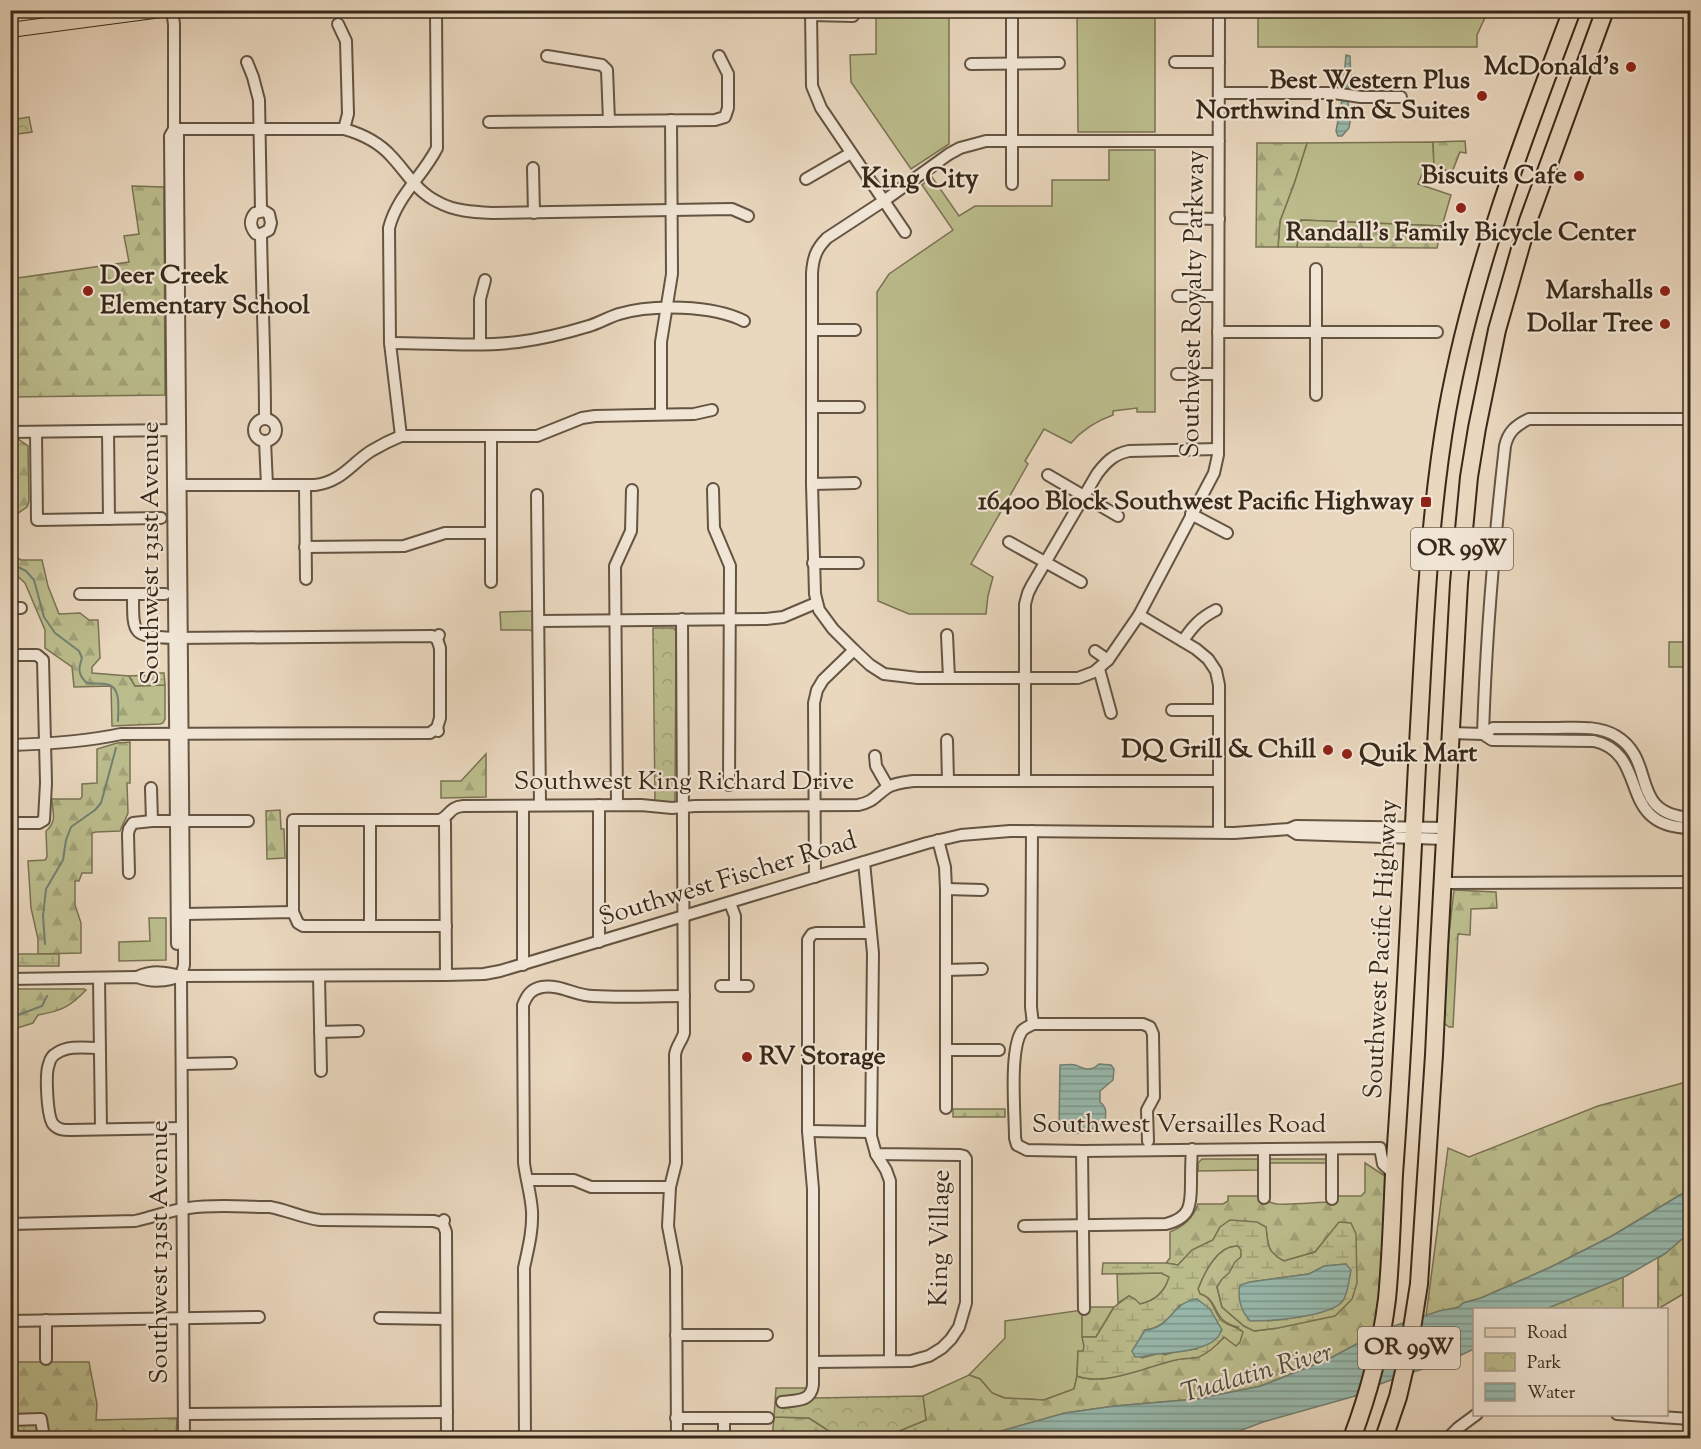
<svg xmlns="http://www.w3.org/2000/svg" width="1701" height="1449" font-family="'Sorts Mill Goudy',serif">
<defs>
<pattern id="forest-firs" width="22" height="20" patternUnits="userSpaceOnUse" patternTransform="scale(1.5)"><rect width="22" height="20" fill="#bcbd8d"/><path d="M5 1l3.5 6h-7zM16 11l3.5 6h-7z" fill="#a2a279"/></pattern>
<pattern id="wetland-marsh" width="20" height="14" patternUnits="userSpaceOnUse" patternTransform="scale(1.5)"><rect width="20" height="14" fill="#bcbd8d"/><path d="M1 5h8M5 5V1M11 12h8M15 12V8" fill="none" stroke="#a2a279"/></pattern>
<pattern id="park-crowns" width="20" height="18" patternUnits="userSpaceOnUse" patternTransform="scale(1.5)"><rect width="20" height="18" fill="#bcbd8d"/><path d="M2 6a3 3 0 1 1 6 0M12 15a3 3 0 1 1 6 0" fill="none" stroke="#a2a279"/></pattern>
<pattern id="water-rules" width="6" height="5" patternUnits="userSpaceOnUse" patternTransform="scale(1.5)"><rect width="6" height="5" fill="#98baae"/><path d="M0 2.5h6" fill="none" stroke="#7d978d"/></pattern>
</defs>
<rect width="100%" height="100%" fill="#e9d7be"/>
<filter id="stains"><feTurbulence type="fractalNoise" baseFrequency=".00333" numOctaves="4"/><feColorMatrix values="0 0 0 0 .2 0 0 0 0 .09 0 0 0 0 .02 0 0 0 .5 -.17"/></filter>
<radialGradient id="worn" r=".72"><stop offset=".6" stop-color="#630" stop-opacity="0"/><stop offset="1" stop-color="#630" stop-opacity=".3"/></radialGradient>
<g fill="#bcbd8d" stroke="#7a7353" stroke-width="1.5">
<path d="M876 11H949V144L911 169 851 82 850 55 876 54Z"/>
<path d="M1077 11H1155V132H1078Z"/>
<path d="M1258 11V10L1488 11 1477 35V47H1258Z"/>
<path d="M1433 142 1434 167H1425L1418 184 1451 195 1442 226 1301 220 1297 247H1278L1280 221 1294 184 1307 143Z"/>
<path d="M1109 150H1155V412H1137V408L1113 411V415C1096 421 1083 429 1071 443L1044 429 1025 461 1028 464 971 564 993 577 988 596 986 614H909L878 601 877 292 889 274 953 230 922 185 932 177 959 216 975 206H1052V180H1109Z"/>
<path d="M533 608V632L530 630H501L500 612 531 611Z"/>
<rect x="1669" y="642" width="18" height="25"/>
<path d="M149 918H166V960L119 961V942L150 941Z"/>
<path d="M1202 1159H1258V1170L1198 1171V1163Z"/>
<rect x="1267" y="1159" width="60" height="4"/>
<path d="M1161 1273 1170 1276C1165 1291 1155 1301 1140 1304L1129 1296 1118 1303 1117 1274Z"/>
<path d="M1082 1310 1084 1352H1078L1077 1376 1074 1389 1044 1400 1005 1398 992 1393 980 1379 969 1375 1005 1338V1321Z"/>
</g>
<g fill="url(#forest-firs)" stroke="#7a7353" stroke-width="1.5">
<path d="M1465 141 1466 153 1460 152 1452 172 1434 167 1433 142Z"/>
<path d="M1257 143H1307L1294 184 1280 221 1278 247H1256Z"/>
<path d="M132 186 164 187 165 395 11 397V279L129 262 124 236 139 234Z"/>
<path d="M1301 220 1442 226 1437 248 1297 247Z"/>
<path d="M11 439H18L28 446 29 501 27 507 11 518Z"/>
<path d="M10 554 21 560H42L48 586 59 614 80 613 89 620H98L100 658 92 667V673L129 676 135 686 165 685V719L163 723 160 724 112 726 111 686 74 687 72 667 45 648V630L25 583 15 574 11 573Z"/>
<path d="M130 742V783H127L128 813 120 831 96 832 92 833V873H82L79 881H75V905L81 923V953L38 954V939L31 908 28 861 45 860 47 857 46 831C58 821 52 812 52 799H80L82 797V784L97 783V749L117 743Z"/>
<path d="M486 754V797L441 798V781H461Z"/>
<path d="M280 810 281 829H284L285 858 267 859 266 811Z"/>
<path d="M1454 890 1496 892 1497 908 1471 909 1470 935 1458 934 1453 1027H1449L1444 1023 1449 934Z"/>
<path d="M11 989H84L86 990C70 1007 61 1011 38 1015L33 1023 14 1029 11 1038Z"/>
<path d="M1690 1081V1189L1612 1236 1551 1267 1481 1298 1463 1303 1459 1307 1426 1316 1448 1148 1469 1157 1598 1106Z"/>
<rect x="953" y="1109" width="52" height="8"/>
<path d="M1365 1163 1385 1176 1382 1267 1374 1335 1329 1359 1261 1386 1197 1399 1115 1406 1065 1413 976 1438H882L926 1420 923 1396 969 1375 980 1379 992 1393 1004 1398 1044 1400 1074 1389 1077 1376C1107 1387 1148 1365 1178 1359 1184 1358 1190 1359 1196 1357 1205 1355 1228 1333 1238 1327 1210 1321 1221 1300 1200 1294L1198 1289C1204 1273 1218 1244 1238 1246L1242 1251 1241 1257C1235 1262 1233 1269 1228 1275 1223 1279 1220 1281 1217 1287L1222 1307 1244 1326 1255 1331 1278 1328 1339 1223 1315 1252 1284 1261C1267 1253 1268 1245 1266 1227H1220L1213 1240 1192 1250 1178 1265 1166 1263 1170 1258V1232C1183 1227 1194 1217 1198 1204H1223L1228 1201V1196H1258L1259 1200C1266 1200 1271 1203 1277 1204 1297 1205 1316 1202 1335 1202V1196H1361L1365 1192Z"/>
<path d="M1690 1232V1290L1658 1309V1258L1666 1253Z"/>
<path d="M1088 1307H1114L1096 1337H1082V1310Z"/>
<path d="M11 1362H89L97 1404 96 1420 177 1418 176 1438H11Z"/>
<path d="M774 1417 809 1418 840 1438H772Z"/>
</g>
<g fill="url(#wetland-marsh)" stroke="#7a7353" stroke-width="1.5" fill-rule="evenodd">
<path d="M151 673H164L165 685 135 686 129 676 151 675Z"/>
<path d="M11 954H59V966H13L11 963Z"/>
<path d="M1230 1220 1257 1222 1266 1227C1268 1245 1267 1252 1284 1261L1315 1252 1339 1222 1351 1223 1356 1234 1357 1283 1352 1299 1335 1316 1278 1328 1254 1331 1244 1326 1222 1307 1217 1287 1222 1279 1229 1273 1235 1262 1241 1257V1250L1238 1246C1218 1244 1204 1273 1198 1289L1200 1294C1214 1298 1213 1311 1221 1320 1227 1326 1237 1326 1243 1332L1240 1342 1236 1346 1224 1337C1218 1344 1208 1353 1199 1357 1192 1359 1183 1358 1176 1360 1148 1366 1105 1387 1077 1376L1078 1351H1083L1084 1346 1082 1337H1096L1114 1307 1129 1296 1135 1299 1140 1304C1155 1301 1165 1291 1169 1277L1161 1273 1102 1274 1103 1263H1166L1178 1265 1192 1250 1213 1240 1220 1227ZM1346 1264 1333 1308 1300 1317 1267 1321 1250 1282 1309 1274 1325 1266ZM1180 1305 1197 1349 1174 1352 1165 1355 1160 1353 1142 1358 1133 1351 1145 1330C1162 1328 1170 1317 1180 1305Z"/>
</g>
<g fill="url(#park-crowns)" stroke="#7a7353" stroke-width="1.5">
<path d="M29 117 32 132 11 135V120Z"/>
<path d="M653 628H674L676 632 675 803H655Z"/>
<path d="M1623 1275V1309L1531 1310Z"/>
<path d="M776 1388H816L815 1398 923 1396 926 1420 882 1438H840L809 1418 774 1417Z"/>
</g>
<g fill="url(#water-rules)" stroke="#728072" stroke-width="1.5">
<path d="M1346 55 1350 56 1351 81 1348 89V101L1350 122 1349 128 1342 136H1338L1336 131 1342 100Z"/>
<path d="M1099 1064 1111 1065 1114 1069 1113 1080 1100 1091V1102C1107 1107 1106 1113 1105 1122 1091 1131 1073 1140 1059 1127L1060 1065C1065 1065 1071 1064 1075 1065 1085 1069 1090 1072 1099 1064Z"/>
<path d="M1690 1189V1232L1666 1253 1626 1276 1546 1309 1474 1310V1349L1444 1363 1413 1372 1361 1391 1355 1396 1263 1422 1221 1438H976L1065 1413 1115 1406 1197 1399 1261 1386 1329 1359 1382 1330 1439 1311 1459 1307 1463 1303 1481 1298 1551 1267 1612 1236Z"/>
<path d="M1346 1264 1351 1270C1349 1279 1348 1295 1342 1302 1328 1317 1271 1321 1250 1321 1241 1311 1237 1299 1240 1285L1250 1282 1309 1274 1324 1266Z"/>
<path d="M1197 1299 1210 1309 1222 1330C1220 1333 1219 1336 1217 1338 1206 1350 1173 1353 1158 1354 1150 1354 1143 1358 1135 1357L1132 1351 1145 1330C1172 1328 1171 1302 1197 1299Z"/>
</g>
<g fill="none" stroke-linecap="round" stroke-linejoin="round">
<g stroke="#728072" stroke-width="2">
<path d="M10 563 26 571 34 580 44 617 55 633 79 651 82 658C78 669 78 675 87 683 93 684 100 683 106 684 122 686 118 709 118 721"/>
<path d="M45 944 43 916 46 889 63 860 66 840 71 827 95 810 101 803 116 748"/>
<path d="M10 1018 42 1006 47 996"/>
</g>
<defs>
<g id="minor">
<path d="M172 10 174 24V129L178 135V174L184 914V965L181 976 184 1438"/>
<path d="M811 10 812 86 821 108 905 232"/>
<path d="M1012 10V184"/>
<path d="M1219 10C1219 159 1218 307 1218 455L1214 473 1139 615 1108 660 1094 672 1078 678H918L884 674 870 665 854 650 833 629 819 610 815 594 812 484V273C813 258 816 249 827 238L885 200 949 154 960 148 986 141H1219"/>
<path d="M811 15 853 16"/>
<path d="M338 24 346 41 348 114 344 129"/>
<path d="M547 56 602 65 607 70 609 121"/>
<path d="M247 62 253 77 259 100 261 211"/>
<path d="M1175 62H1219"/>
<path d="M971 64 1059 63"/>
<path d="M1219 93H1334L1361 97H1401"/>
<path d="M489 122 715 120 725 117 728 108V74L719 56"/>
<path d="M174 129 170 136 177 944"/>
<path d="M174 129H344C362 134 379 142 392 157 407 173 417 192 438 202 454 211 473 212 492 213L732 209 748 216"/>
<path d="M533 168 534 213"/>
<path d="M806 179 851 153"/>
<path d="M1176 218 1219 219"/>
<path d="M261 234 269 230 271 223 269 214 264 211 255 213C249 220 250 227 256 234H261C262 296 265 357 265 418"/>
<path d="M1178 296H1218"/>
<path d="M812 330H855"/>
<path d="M1218 332H1437"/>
<path d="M390 343C432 343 477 347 518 342 542 339 566 333 589 326 599 323 609 317 619 314 652 304 713 305 744 321"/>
<path d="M480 343V299L485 280"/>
<path d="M1177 374H1218"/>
<path d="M1316 395V269"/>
<path d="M812 407H859"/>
<path d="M661 414V342L672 274 671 120"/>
<circle cx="265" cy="430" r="11"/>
<path d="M108 431 109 519"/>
<path d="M10 432 178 430"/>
<path d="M36 432 37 520 161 518"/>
<path d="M401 436 390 343 389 228C397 196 423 176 437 148L436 10"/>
<path d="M491 436V582"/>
<path d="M265 441 267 485"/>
<path d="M1048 475 1118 516"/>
<path d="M812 484 855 483"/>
<path d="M176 485H315C341 482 351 464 371 451 381 445 391 440 401 436H537L582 418 595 416 694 414 712 410"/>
<path d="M305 485 306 579"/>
<path d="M713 489 714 528 730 566 729 785"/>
<path d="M537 495 540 805"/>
<path d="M1191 514 1227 533"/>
<path d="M1009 542 1081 582"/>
<path d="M305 547 404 546 445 533H491"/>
<path d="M813 563H858"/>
<path d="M80 594H165"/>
<path d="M133 594C133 636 132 636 174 638L432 636 437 639"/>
<path d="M10 608H21"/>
<path d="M1139 615 1196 649 1208 659 1216 671 1219 685V832"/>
<path d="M539 621 766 619 783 617 816 603"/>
<path d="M947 635 949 678"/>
<path d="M1183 641C1192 627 1200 618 1216 610"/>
<path d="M1095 651 1108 660"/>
<path d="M10 655H37L43 660 46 783 44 820 39 823H10"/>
<path d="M1099 669 1111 713"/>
<path d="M1172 710H1219"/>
<path d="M437 728 440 718V648L437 639 439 635"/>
<path d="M1451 733 1483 734 1492 740 1594 741C1651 754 1615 827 1690 828"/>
<path d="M1483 734C1486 638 1494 542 1505 446 1508 432 1516 425 1529 419H1690"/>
<path d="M1483 734 1493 728C1513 728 1533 728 1553 728 1574 728 1598 725 1616 736 1658 761 1627 813 1690 818"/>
<path d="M947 740 948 781"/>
<path d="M10 745C48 744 84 742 121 734L430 733 437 728 438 731"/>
<path d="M875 756 876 766 888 787"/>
<path d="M1025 781V604L1028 593 1032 585 1097 474C1106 462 1114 454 1129 451L1218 449"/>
<path d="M151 788 152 821"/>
<path d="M599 805V942"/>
<path d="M617 805 615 566 631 531 632 490"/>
<path d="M523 806V965"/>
<path d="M444 818 445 823 446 975"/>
<path d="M1289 829 1297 834 1445 839"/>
<path d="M1032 831 1031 1007 1033 1024"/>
<path d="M938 840 945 867 946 889V1108"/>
<path d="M129 873 128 834 129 829 133 823 152 821H248"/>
<path d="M815 877 814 703 817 690 823 680 854 650"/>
<path d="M1442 883 1690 882"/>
<path d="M946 889 982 890"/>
<path d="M730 903 735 916V986H748"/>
<path d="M293 912V820H440C450 816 449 807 463 806L641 805 672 808 695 806 858 805C874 802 876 795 888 787 895 783 905 782 913 781H1219"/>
<path d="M184 914 293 912 298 923 303 926H446"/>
<path d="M370 926V820"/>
<path d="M946 970 982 969"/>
<path d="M319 976 321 1071"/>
<path d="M137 977C153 970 165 972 181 976L446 975 484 974 500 971 927 843 961 835 1010 831 1234 833 1289 829 1296 826 1445 828"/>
<path d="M99 978 101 1129"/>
<path d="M10 979 137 977C153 983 166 981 181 976"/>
<path d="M721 986H735"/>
<path d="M320 1032 358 1031"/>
<path d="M99 1048C86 1048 69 1045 57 1053 53 1055 50 1059 49 1064 45 1073 47 1116 53 1124 58 1130 64 1130 70 1130L182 1128"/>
<path d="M946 1050H999"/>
<path d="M183 1064 231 1063"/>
<path d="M808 1131 870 1132"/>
<path d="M1148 1141 1147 1110 1154 1097 1153 1034 1150 1027 1143 1024H1033C1030 1026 1024 1028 1022 1031 1009 1049 1015 1114 1015 1138L1017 1145 1027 1150 1082 1151 1380 1148 1383 1164 1394 1174"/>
<path d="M1264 1149V1198"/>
<path d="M1332 1149V1199"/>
<path d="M1082 1151 1084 1309"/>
<path d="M876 1154 886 1170 890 1181V1361"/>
<path d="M528 1180H574L591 1187H670"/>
<path d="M444 1220 443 1224 446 1232 447 1438"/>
<path d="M10 1224 135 1221C154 1217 170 1210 189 1208 215 1204 244 1207 270 1207 287 1210 303 1218 320 1220L434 1221 443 1224"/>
<path d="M1024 1226 1166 1224C1190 1218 1191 1206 1191 1184 1191 1172 1191 1161 1192 1149"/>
<path d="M380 1318 446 1319"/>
<path d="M46 1320V1359"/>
<path d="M10 1321 259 1317"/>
<path d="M676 1335H767"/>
<path d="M813 1362 911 1361 929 1356 942 1348 951 1339 959 1327 966 1303V1159L964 1156 960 1155 876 1154 871 1136 873 953 864 862"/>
<path d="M782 1402C797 1400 811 1402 813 1385V1189L808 1131V940L812 934 816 933H870"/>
<path d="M185 1414 447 1412"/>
<path d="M1617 1414 1690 1419"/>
<path d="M676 1418H768"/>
<path d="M724 1418V1438"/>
<path d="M10 1420 41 1419 44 1438"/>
<path d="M525 1438 524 1268C528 1249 533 1231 532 1211 531 1195 526 1179 524 1163L523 1005C527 995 531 989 542 987 560 984 576 996 593 996 623 998 654 996 684 996"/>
<path d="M677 1438 676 1268 668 1226 670 1187 676 1163 675 1055C676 1046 682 1041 684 1033L682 619"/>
<path d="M1448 1438 1458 1428 1477 1414"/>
</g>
<path id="major" d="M10 30 161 10"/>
<g id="highway">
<path d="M1352 1438C1369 1393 1381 1347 1387 1299 1391 1258 1392 1216 1394 1174 1405 1025 1411 876 1419 727 1425 622 1429 516 1447 412 1472 273 1522 142 1572 10"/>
<path d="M1384 1438 1398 1397 1408 1354 1419 1284 1434 1055 1439 948 1459 583 1469 477 1477 428 1497 330 1528 221 1605 10"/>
</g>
</defs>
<use href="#minor" stroke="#645442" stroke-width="14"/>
<use href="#major" stroke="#382919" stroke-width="16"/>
<use href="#highway" stroke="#382919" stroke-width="20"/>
<use href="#minor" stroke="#f1e5d5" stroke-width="10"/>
<use href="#major" stroke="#e9d7be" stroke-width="14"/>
<use href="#highway" stroke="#e9d7be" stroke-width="16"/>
</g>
<g fill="#8f2418" stroke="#f1e5d5" stroke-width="2">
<circle cx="1631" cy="67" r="6"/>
<circle cx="1482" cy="96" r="6"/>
<circle cx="1579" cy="176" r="6"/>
<circle cx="1461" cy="208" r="6"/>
<circle cx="88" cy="291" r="6"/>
<circle cx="1665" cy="291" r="6"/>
<circle cx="1665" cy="324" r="6"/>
<rect x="1420" y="496" width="12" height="12" rx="3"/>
<circle cx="1328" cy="750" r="6"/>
<circle cx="1347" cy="754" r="6"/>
<circle cx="747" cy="1057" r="6"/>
</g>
<g text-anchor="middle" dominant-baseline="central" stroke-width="4.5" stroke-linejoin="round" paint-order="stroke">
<g fill="#f1e5d5" stroke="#706151" stroke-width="1.5">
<rect x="1411" y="528" width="102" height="42" rx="4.5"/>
<rect x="1358" y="1327" width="102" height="42" rx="4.5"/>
</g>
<g font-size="24" font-weight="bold" fill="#382919">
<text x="1462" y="549">OR 99W</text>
<text x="1409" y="1348">OR 99W</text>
</g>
<g font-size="26" font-weight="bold" fill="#382919" stroke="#f1e5d5" text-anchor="end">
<text x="1619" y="67">McDonald's</text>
<text x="1470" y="81">Best Western Plus<tspan x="1470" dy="30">Northwind Inn &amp; Suites</tspan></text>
<text x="1567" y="176">Biscuits Cafe</text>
<text x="1461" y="233" text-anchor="middle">Randall's Family Bicycle Center</text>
<text x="100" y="276" text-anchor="start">Deer Creek<tspan x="100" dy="30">Elementary School</tspan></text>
<text x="1653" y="291">Marshalls</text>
<text x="1653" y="324">Dollar Tree</text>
<text x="1414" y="502">16400 Block Southwest Pacific Highway</text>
<text x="1316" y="750">DQ Grill &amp; Chill</text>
<text x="1359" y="754" text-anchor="start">Quik Mart</text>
<text x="759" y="1057" text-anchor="start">RV Storage</text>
</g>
<g font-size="26" fill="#382919" stroke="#f1e5d5">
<text transform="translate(1194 304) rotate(-89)">Southwest Royalty Parkway</text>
<text transform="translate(151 553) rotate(-90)">Southwest 131st Avenue</text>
<text x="684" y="782">Southwest King Richard Drive</text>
<text transform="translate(728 880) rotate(-17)">Southwest Fischer Road</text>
<text transform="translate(1382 949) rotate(-87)">Southwest Pacific Highway</text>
<text x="1179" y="1125">Southwest Versailles Road</text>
<text transform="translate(941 1238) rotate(-89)">King Village</text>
<text transform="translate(160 1252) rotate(-90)">Southwest 131st Avenue</text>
</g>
<g font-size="27" font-style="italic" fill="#504d3e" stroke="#f1e5d5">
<text transform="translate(1257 1374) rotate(-16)">Tualatin River</text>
</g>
<g font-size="28" font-weight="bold" fill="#382919" stroke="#f1e5d5">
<text x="920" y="180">King City</text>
</g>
</g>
<rect width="1701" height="1449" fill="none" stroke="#e9d7be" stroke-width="36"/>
<rect x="12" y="12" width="1677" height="1425" fill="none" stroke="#382919" stroke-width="3"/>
<rect x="18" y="18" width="1665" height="1413" fill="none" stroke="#382919" stroke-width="1.5"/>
<rect x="1473" y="1308" width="195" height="108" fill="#f1e5d5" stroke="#a79a8a" stroke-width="1.5"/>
<rect x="1485" y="1328" width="30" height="9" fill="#e9d7be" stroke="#a79a8a" stroke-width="1.5"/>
<text x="1527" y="1338" font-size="18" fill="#382919">Road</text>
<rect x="1485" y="1353" width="30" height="18" fill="url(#park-crowns)" stroke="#a79a8a" stroke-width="1.5"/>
<text x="1527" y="1368" font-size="18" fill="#382919">Park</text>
<rect x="1485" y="1383" width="30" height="18" fill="url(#water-rules)" stroke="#a79a8a" stroke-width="1.5"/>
<text x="1527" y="1398" font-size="18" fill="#382919">Water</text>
<rect width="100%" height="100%" filter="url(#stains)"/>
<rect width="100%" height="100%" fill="url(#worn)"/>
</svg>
